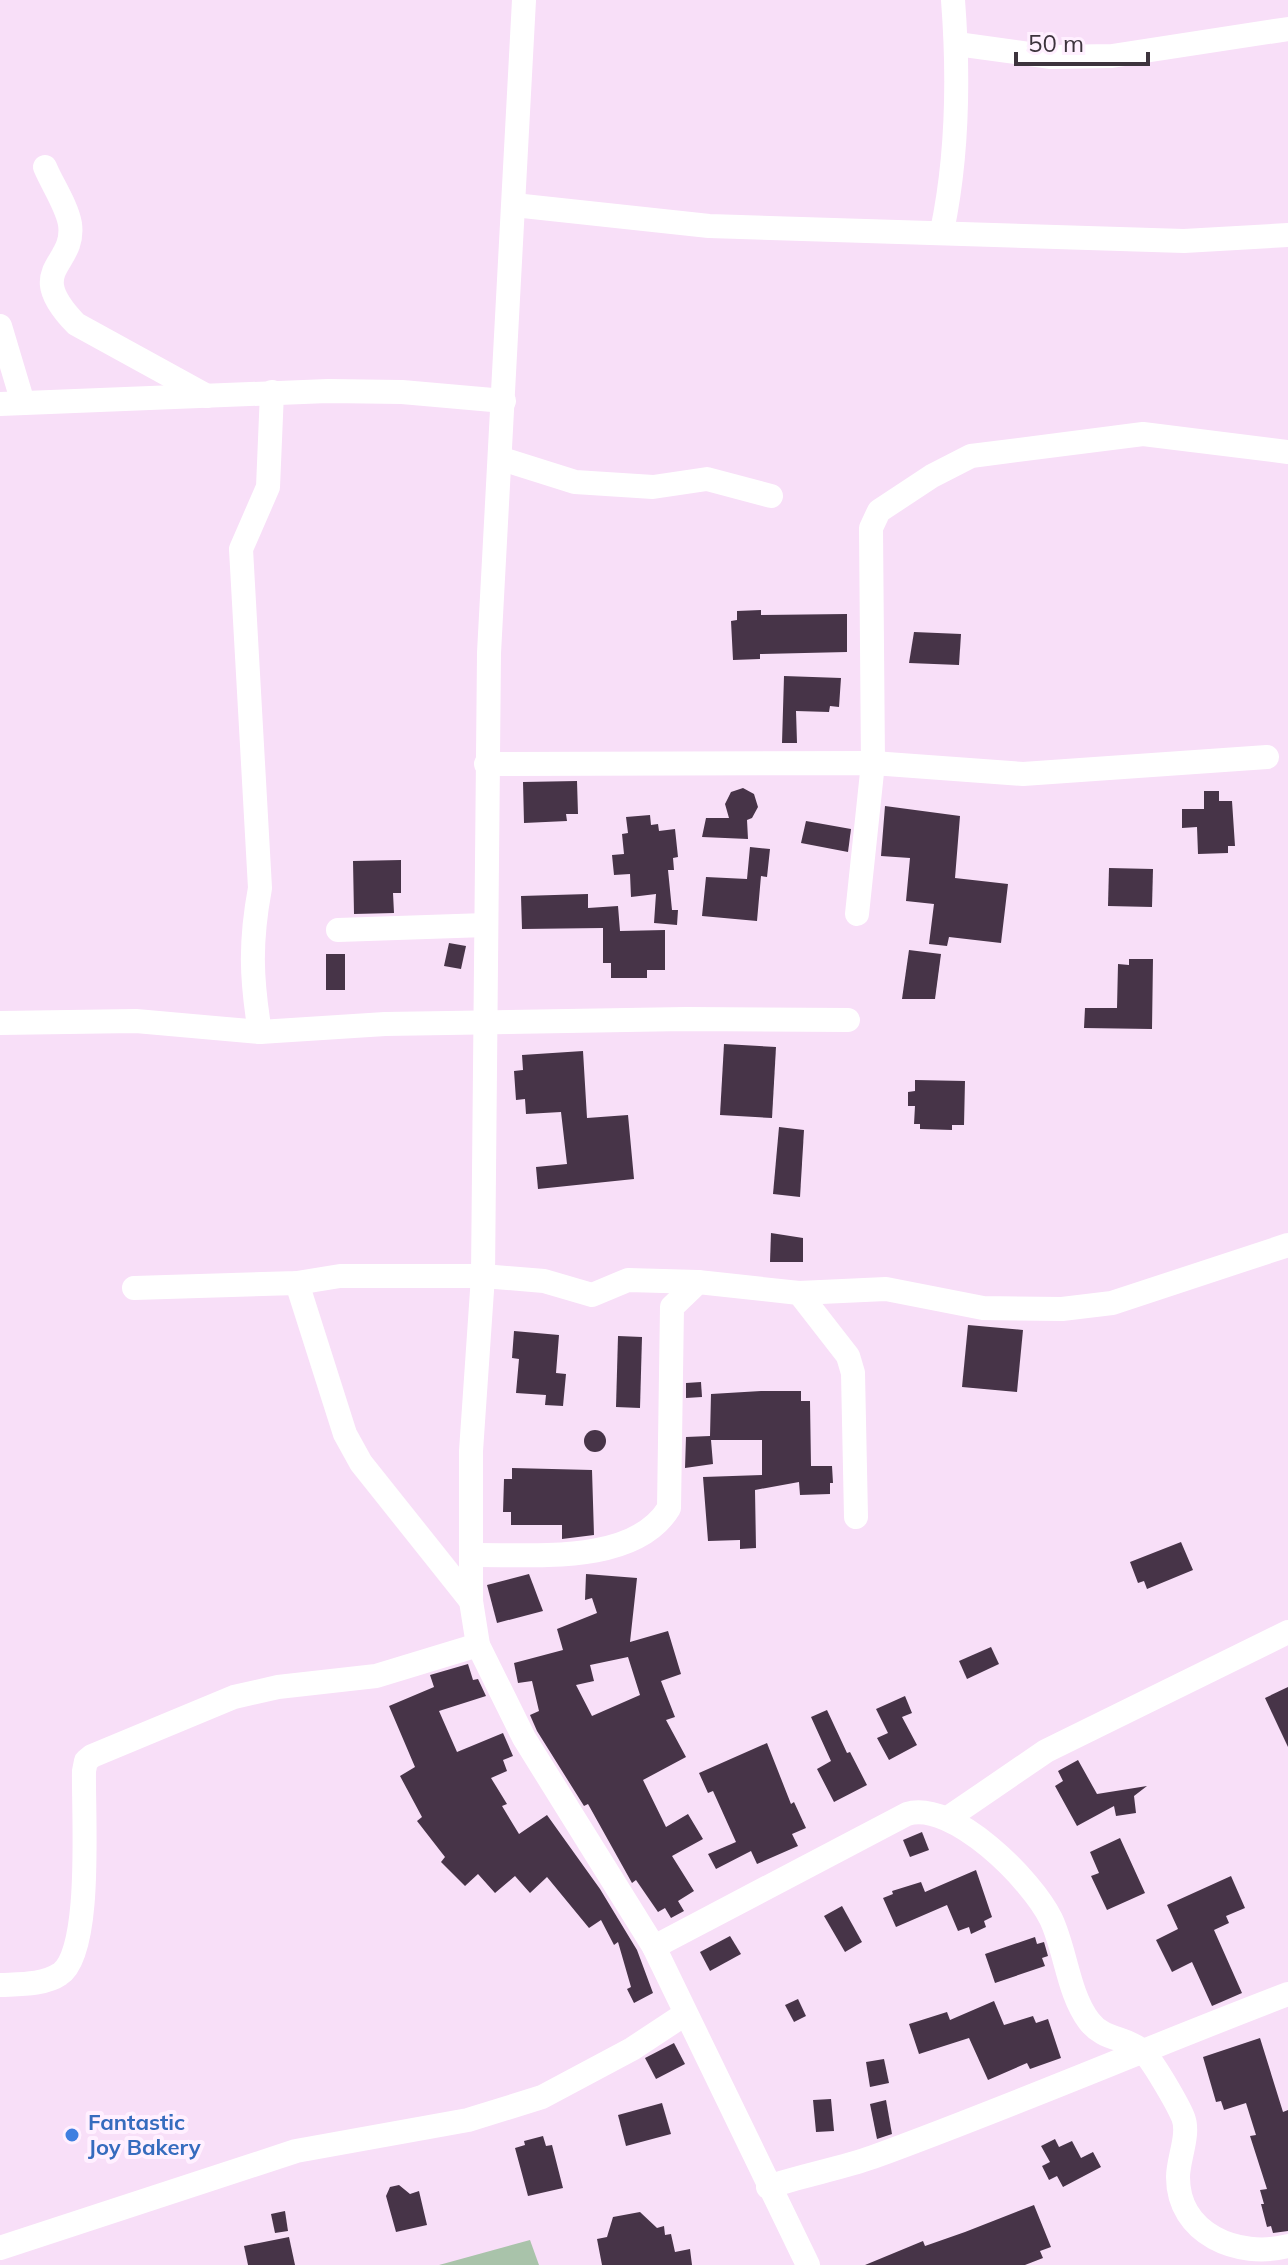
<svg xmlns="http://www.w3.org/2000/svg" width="1288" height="2265" font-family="Mulish,sans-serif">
<rect width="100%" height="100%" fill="#f8dff8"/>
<path fill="#a9c3aa" d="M530 2240 539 2265H439Z"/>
<g fill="#473448" fill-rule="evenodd">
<path d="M761 610V615L847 614V652L760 654V659L733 660 731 621 737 620V611Z"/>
<path d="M914 632 961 634 959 665 909 663Z"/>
<path d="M784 676 841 678 839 707 830 706 829 712 796 711 797 743H782Z"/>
<path d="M577 781 578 814H566L567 821 524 823 523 782Z"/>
<path d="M743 788 754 794 758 807 752 818 747 820 748 839 702 837 706 818H729L725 804 731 792Z"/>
<path d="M1204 791H1219V801H1232L1235 846H1228V853L1198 854 1197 827 1182 828V809H1204Z"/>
<path d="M885 806 960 816 955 878 1008 884 1001 943 949 937 947 946 929 944 934 904 906 901 910 858 881 856Z"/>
<path d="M650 815 651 825 658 824 659 831 675 829 678 857 673 858 674 870H668L672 910H678L677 925 654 923 656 894 631 897 630 874 614 875 612 855 624 854 622 834 628 833 626 817Z"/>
<path d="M806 821 851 829 848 852 801 843Z"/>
<path d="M750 847 770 849 767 877 761 876 757 921 702 916 706 877 747 879Z"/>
<path d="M401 860V893H393L394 913 354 914 353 861Z"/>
<path d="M1109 868 1153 869 1152 907 1108 906Z"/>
<path d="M588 894V908L618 906 620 931 665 930V970H647V978H611V963H603V928L522 929 521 896Z"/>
<path d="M449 943 466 946 461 969 444 966Z"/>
<path d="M909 950 941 954 935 999H902Z"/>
<rect x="326" y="954" width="19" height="36"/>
<path d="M1129 959H1153L1152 1029 1084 1028 1085 1008H1117L1118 964 1129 965Z"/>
<path d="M724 1044 776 1047 772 1118 720 1115Z"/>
<path d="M583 1051 587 1118 628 1115 634 1179 538 1189 536 1167 567 1164 561 1112 526 1114 525 1099 516 1100 514 1071 523 1070 522 1055Z"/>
<path d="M915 1080 965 1081 964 1125H952V1130L920 1129V1124H914L915 1106H908V1092L915 1091Z"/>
<path d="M779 1127 804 1130 800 1197 773 1194Z"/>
<path d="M771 1233 803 1238V1262H770Z"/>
<path d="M968 1325 1023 1330 1017 1392 962 1387Z"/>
<path d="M514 1331 559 1335 556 1373 566 1374 563 1406 545 1405 546 1395 516 1393 519 1359 512 1358Z"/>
<path d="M618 1336 642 1337 640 1408 616 1407Z"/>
<path d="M701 1382 702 1397 686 1398V1383Z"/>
<path d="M761 1391H801V1401H810L811 1466H832L833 1483H830V1494L800 1495 799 1482 755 1490 756 1548 740 1549V1540L708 1541 703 1477 762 1475V1440H711L713 1464 685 1468 686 1437 710 1436 711 1394Z"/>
<circle cx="595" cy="1441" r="11"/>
<path d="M512 1468 592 1470 594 1535 562 1539V1525H511V1512H503L504 1479H512Z"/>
<path d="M1181 1542 1193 1570 1147 1589 1144 1581 1138 1583 1130 1562Z"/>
<path d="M529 1574 543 1611 497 1623 487 1585Z"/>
<path d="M586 1574 637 1578 630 1642 668 1631 681 1674 661 1681 675 1717 666 1720 686 1757 643 1780 666 1827 688 1814 703 1839 672 1856 694 1891 678 1901 684 1911 671 1918 665 1908 658 1912 636 1880 632 1883 588 1804 584 1806 537 1731 530 1715 539 1711 532 1681 518 1683 514 1663 563 1650 557 1629 597 1613 592 1598 585 1600ZM628 1657 640 1695 592 1716 576 1685 594 1681 590 1665Z"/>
<path d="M991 1647 999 1664 967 1679 959 1661Z"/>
<path d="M468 1664 473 1680 478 1679 486 1696 439 1711 457 1752 503 1733 513 1756 503 1760 507 1771 491 1778 507 1804 502 1806 519 1834 547 1815 600 1889 637 1950 653 1993 634 2003 627 1989 631 1987 618 1942 614 1945 601 1920 589 1928 547 1877 530 1893 515 1876 495 1893 478 1874 465 1886 441 1862 445 1857 417 1821 422 1817 400 1776 415 1767 389 1706 434 1687 430 1675Z"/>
<path d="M1288 1687V1747L1265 1698Z"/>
<path d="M905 1696 912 1713 902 1717 917 1745 889 1760 877 1738 888 1733 876 1709Z"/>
<path d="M827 1710 847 1753 850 1752 867 1785 834 1802 817 1769 831 1761 811 1717Z"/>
<path d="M767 1743 791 1804 794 1802 806 1828 792 1834 798 1846 757 1864 751 1851 716 1869 708 1854 736 1842 713 1791 708 1793 699 1773Z"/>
<path d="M1078 1760 1097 1794 1147 1786 1134 1796 1136 1813 1116 1816 1114 1806 1077 1826 1055 1786 1063 1781 1058 1771Z"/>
<path d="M922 1832 929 1850 910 1857 903 1840Z"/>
<path d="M1120 1838 1145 1893 1107 1910 1091 1876 1099 1873 1090 1852Z"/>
<path d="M976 1870 992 1917 984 1921 986 1927 971 1934 969 1927 958 1931 947 1905 896 1927 883 1898 893 1894 892 1891 921 1882 925 1892Z"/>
<path d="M1231 1876 1245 1908 1226 1916 1229 1923 1214 1930 1242 1993 1212 2006 1192 1962 1172 1972 1156 1940 1178 1929 1167 1905Z"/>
<path d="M842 1906 862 1942 845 1952 824 1916Z"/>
<path d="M730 1936 741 1954 710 1971 700 1952Z"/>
<path d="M1035 1937 1037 1944 1044 1942 1048 1956 1042 1958 1045 1966 995 1983 985 1954Z"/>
<path d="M798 1999 806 2016 794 2022 785 2005Z"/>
<path d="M994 2001 1004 2025 1033 2016 1036 2023 1048 2019 1061 2058 1030 2069 1027 2063 988 2080 969 2038 919 2054 909 2024 947 2012 950 2020Z"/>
<path d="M1260 2038 1283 2112 1288 2110V2231L1273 2233 1271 2226 1267 2227 1261 2204H1264L1260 2190 1267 2189 1250 2136 1256 2135 1246 2103 1224 2110 1221 2101 1216 2102 1203 2057Z"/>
<path d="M674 2043 685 2064 656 2079 645 2058Z"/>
<path d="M884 2059 889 2083 870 2087 866 2062Z"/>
<path d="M831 2099 834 2131 816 2132 813 2100Z"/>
<path d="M886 2100 892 2134 877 2139 870 2104Z"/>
<path d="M662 2103 671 2134 626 2146 618 2115Z"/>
<path d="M543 2136 546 2146 552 2145 563 2188 528 2196 515 2148 525 2145 524 2141Z"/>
<path d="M1055 2139 1059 2147 1072 2141 1081 2158 1093 2152 1101 2167 1063 2187 1057 2176 1049 2180 1042 2166 1050 2162 1041 2146Z"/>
<path d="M399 2185 410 2194 419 2191 427 2225 396 2232 386 2196 390 2187Z"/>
<path d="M1034 2205 1051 2247 1040 2251 1043 2258 1025 2265H865L923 2241 925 2246 965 2232Z"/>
<path d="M285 2211 288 2231 275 2233 271 2214Z"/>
<path d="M640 2212 657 2228 664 2226 665 2235 671 2234 675 2252 690 2249 692 2265H602L597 2239 607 2237 613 2217Z"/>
<path d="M289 2237 295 2265H248L244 2246Z"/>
</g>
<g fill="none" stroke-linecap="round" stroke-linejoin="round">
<g stroke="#fff" stroke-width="24">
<path d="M524 0 489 653 483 1276 471 1451V1601L478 1645 524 1738 654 1947 808 2265"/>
<path d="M957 44 1051 57 1112 56 1288 29"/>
<path d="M45 167C52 184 67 206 70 224 76 267 22 268 76 324L207 396"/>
<path d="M514 205 709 226 1184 241 1288 235"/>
<path d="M942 231C958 155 959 78 953 0"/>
<path d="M0 326 23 403"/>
<path d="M0 404 328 391 402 392 504 401"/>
<path d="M502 459 575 482 653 487 707 479 771 496"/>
<path d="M486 764 873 763 1023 774 1267 757"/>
<path d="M857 914 873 763 871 528 879 511 932 476 971 456 1143 434 1288 452"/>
<path d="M338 930 486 925"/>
<path d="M0 1023 136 1021 260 1032 385 1024 686 1019 848 1020"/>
<path d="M260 1032C251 978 250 942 260 888L241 549 268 487 272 392"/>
<path d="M297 1283 345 1434 361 1463 471 1601"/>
<path d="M134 1288 297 1283 340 1276H483L544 1281 592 1295 628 1280 698 1282 799 1293 886 1289 983 1308 1062 1309 1112 1303 1288 1245"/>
<path d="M799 1293 848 1356 853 1373 856 1517"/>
<path d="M471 1555C530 1554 634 1566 669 1508L672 1307 698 1282"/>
<path d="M948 1818 1046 1751 1288 1632"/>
<path d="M654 1947 907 1814C953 1800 1032 1880 1051 1919 1066 1951 1068 1993 1089 2021 1103 2040 1125 2037 1141 2050 1151 2057 1178 2105 1183 2117 1190 2134 1178 2159 1178 2177 1178 2234 1238 2259 1288 2246"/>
<path d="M0 1985C19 1984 44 1985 60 1974 93 1953 83 1811 84 1771L86 1761 92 1756 234 1697 278 1687 376 1676 478 1645"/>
<path d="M768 2187C803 2175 839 2169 873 2157 1013 2106 1149 2047 1288 1994"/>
<path d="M0 2248 296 2151 468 2120 542 2097 632 2049 685 2014"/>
</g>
</g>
<circle fill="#3f7fe0" stroke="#fff0ff" stroke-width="3" cx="72" cy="2135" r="8"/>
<g text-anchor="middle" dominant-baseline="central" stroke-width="8" stroke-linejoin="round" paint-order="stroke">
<g font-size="22" font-weight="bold" fill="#366cbe" stroke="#fff0ff" text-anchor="start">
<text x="88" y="2122">Fantastic<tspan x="88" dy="25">Joy Bakery</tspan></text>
</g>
</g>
<path d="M1016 52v12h132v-12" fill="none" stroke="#3d343d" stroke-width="4"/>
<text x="1028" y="52" font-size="24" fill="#3d343d" stroke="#fff0ff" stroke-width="6" paint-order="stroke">50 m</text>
</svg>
